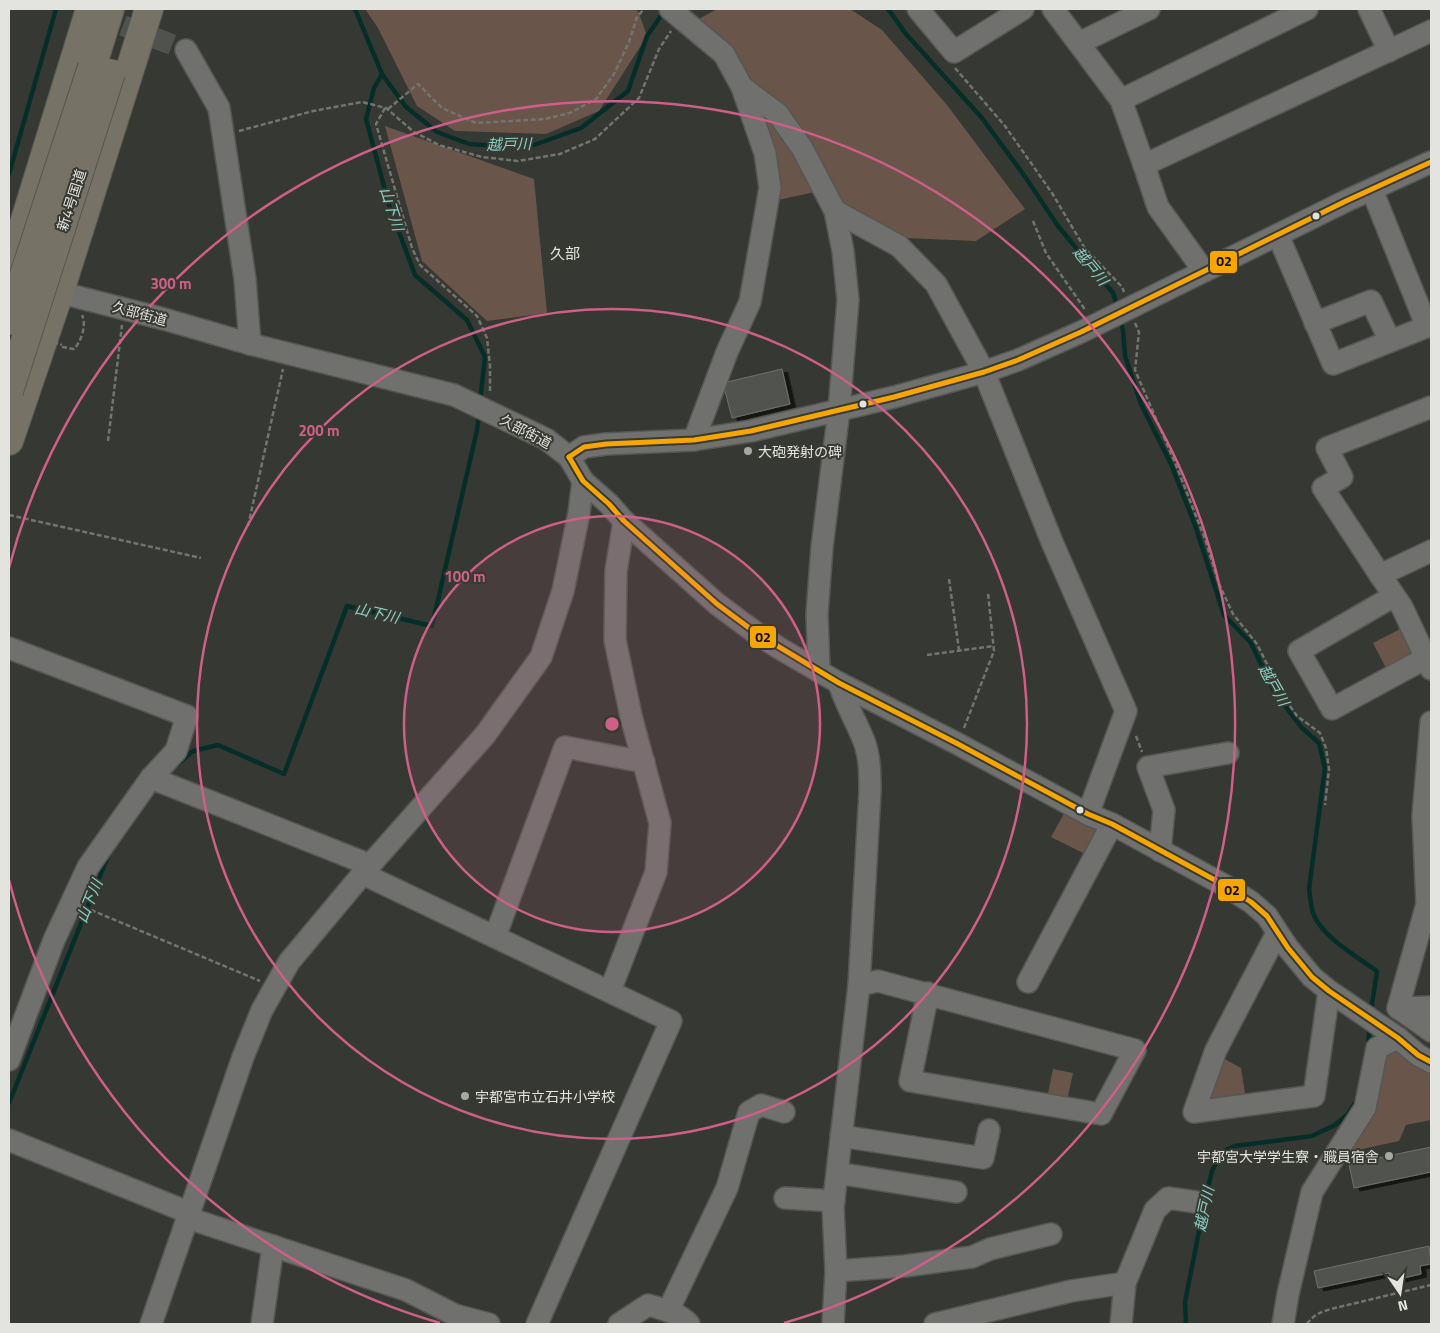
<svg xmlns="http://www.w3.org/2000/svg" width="1440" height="1333" font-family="'Titillium Web','Noto Sans JP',sans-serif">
<defs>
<filter id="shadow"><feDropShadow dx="5.5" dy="3" stdDeviation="0" flood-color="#0009"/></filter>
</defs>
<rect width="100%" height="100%" fill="#363833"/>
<g fill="#69554a">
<path d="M365 9H632L638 11 647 36 599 111 546 134 455 131 417 106 378 28Z"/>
<path d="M717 9H850L882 30 947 105 1025 209 976 241 881 237 820 191 773 201 769 148 697 20Z"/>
<path d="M385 126 534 179 547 313 487 321 422 261Z"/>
<path d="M1406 626 1416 655 1387 670 1373 643Z"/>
<path d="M1067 808 1102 823 1087 855 1051 837Z"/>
<path d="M1384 1043 1431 1068V1120L1406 1125 1399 1141 1344 1153Z"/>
<path d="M1221 1057 1241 1068 1246 1099 1212 1103 1206 1095Z"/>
<path d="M1053 1069 1073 1073 1067 1101 1047 1098Z"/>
</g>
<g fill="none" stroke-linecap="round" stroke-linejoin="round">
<g stroke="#062e29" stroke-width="4.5">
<path d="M355 9 382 74 406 107 437 132 469 144 498 146 534 145 581 128 628 91 647 36 665 10"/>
<path d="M888 9 906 34 982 118 1026 178 1058 226 1113 293 1118 308"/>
<path d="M382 74 374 88 366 119 389 205 415 275 467 320 485 357 480 401"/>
<path d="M9 174 56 9"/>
<path d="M1120 318 1123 330 1125 356 1141 404 1171 464 1195 525 1224 615 1251 643 1275 693 1301 727 1319 743 1325 768 1309 889C1310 897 1311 905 1313 913 1321 936 1357 957 1377 971L1371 1011"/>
<path d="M179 763 193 751 218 745 284 774 347 606 432 626 477 430 479 414"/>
<path d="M1368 1046 1370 1026"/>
<path d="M9 1103 108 856"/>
<path d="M1186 1324 1185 1302 1206 1196 1212 1171 1222 1152 1235 1146 1312 1136 1335 1125 1348 1114 1357 1100"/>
</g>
</g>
<g fill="#515350" stroke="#6e716d" filter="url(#shadow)">
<path d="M782 369 790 404 732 418 723 383Z"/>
<path d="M1431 1147V1172L1354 1188 1349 1164Z"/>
<path d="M1429 1246 1431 1264 1420 1266 1421 1274 1391 1281 1389 1273 1318 1288 1314 1271Z"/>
</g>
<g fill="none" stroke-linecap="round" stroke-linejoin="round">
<path stroke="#50524d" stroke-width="21" stroke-dasharray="21 11" stroke-linecap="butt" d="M93 14 186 50"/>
<defs>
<g id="minor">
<path d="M670 9 724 54 742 87 765 153 770 188 750 302 727 352 694 440"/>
<path d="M918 9 954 52 1023 9"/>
<path d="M1053 9 1121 100 1144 165"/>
<path d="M1369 9 1389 51"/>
<path d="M1079 43 1149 9"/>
<path d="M186 50 219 108 245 279 250 344"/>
<path d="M742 87 778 114 802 148 835 211 843 251 848 300 839 410 822 547 817 614 819 671"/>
<path d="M1121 100 1307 9"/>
<path d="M1372 190 1427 327"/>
<path d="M835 211 899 246 936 284 984 372 1052 542 1126 711 1088 814"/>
<path d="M1278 235 1333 364 1431 325"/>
<path d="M1204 271 1158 207 1144 165 1431 31"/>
<path d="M46 289 164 319 250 344 454 395 546 439 569 457 583 481 609 504 624 521 717 604 756 633 779 648 839 683 958 744 1088 814 1112 824 1224 885 1251 902 1267 916 1288 948 1312 977 1329 991 1398 1038 1418 1055 1431 1062"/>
<path d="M1315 323 1371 301 1390 341"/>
<path d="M569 457 584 447 606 444 694 440 751 431 894 397 984 372 1018 360 1081 332 1346 201 1431 162"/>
<path d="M1380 575 1323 488 1342 477 1327 448 1431 407"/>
<path d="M1394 596 1299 651 1332 709 1426 658"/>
<path d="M9 648 187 716 176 751 151 778 88 867 54 940 9 1060"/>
<path d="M1431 669 1402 607 1380 575 1431 551"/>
<path d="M1431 722 1423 816 1427 904 1398 1008 1431 1031"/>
<path d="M151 778 370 865"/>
<path d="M1160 851 1164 810 1148 767 1228 753"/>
<path d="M363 874 671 1021 537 1324"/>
<path d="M1277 933 1216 1050 1194 1112 1314 1096 1329 991"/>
<path d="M495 937 565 747 644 762"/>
<path d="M1028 982 1112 824"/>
<path d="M859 985 878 981 1135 1050 1101 1114 910 1081 928 993"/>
<path d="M610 991 656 872 660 823 631 716 615 640 616 571 624 521"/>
<path d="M1398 1008 1431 1007"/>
<path d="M841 1136 983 1158 989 1130"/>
<path d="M9 1140 190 1213"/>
<path d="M837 1173 956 1192"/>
<path d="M785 1198 834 1201"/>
<path d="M188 1218 406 1290 455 1315 489 1324"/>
<path d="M836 1271 905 1266 972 1257 990 1249 1051 1234"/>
<path d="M668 1311 727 1188 749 1112 761 1105 784 1112"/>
<path d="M151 1324 243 1057 262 1010 289 962 370 865 485 735 541 657 563 591 579 513 583 481"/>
<path d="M262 1324 273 1246"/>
<path d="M619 1324 648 1305C663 1309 679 1313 689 1324"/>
<path d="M833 1324 836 1271 833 1207 859 985 870 792C870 775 870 757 864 741 856 721 845 703 839 683"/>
<path d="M935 1324 1071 1291 1125 1283"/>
<path d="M1121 1324 1125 1283 1155 1210 1168 1198 1196 1202"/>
<path d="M1283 1324 1288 1294 1312 1192 1365 1108 1377 1048 1398 1038"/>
</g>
<g id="highway">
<path d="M92 67 110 9"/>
<path d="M9 272 90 9"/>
<path d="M9 441 60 291 149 9"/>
</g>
</defs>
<use href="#minor" stroke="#565752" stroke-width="24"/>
<use href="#highway" stroke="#565752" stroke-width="30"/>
<g stroke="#72746f" stroke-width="2.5" stroke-dasharray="5 2.5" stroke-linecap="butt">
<path d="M955 68 1005 126 1052 193 1084 247 1122 287 1124 292"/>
<path d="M385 108 376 124 412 248 420 265 477 316 487 338 490 366V393"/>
<path d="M388 109 418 84 442 108 476 123 545 119 570 113 596 99 614 74 629 42 637 17 644 9"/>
<path d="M239 131 313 111 362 102 386 108 414 132 439 145 482 157 518 161 560 154 595 139 639 98 659 49 671 31"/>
<path d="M1033 221 1046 253 1086 311"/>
<path d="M1135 323 1139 332 1135 370 1176 465 1205 539 1219 584 1233 614 1257 644 1283 696 1297 716 1320 733 1326 748 1329 769 1325 805"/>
<path d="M62 347 74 349C81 342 87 325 82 315"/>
<path d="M108 441 122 325"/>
<path d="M9 515 201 558"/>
<path d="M248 526 283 369"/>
<path d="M949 579 959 650"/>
<path d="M927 655 993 646"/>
<path d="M964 728 994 651 988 593"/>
<path d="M1136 736 1142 752"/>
<path d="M91 910 260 981"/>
<path d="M1307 1324C1313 1315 1321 1312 1331 1309L1431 1285"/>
</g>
<use href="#minor" stroke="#70706e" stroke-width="21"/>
<use href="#highway" stroke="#767266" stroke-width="28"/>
<defs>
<g id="highway-bridge">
<path d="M9 321 92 67"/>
<path d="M9 391 111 73"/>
</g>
</defs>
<use href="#highway-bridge" stroke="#565752" stroke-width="30" stroke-linecap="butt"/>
<path stroke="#72746f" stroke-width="2.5" stroke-dasharray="5 2.5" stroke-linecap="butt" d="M46 340 62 345"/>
<use href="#highway-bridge" stroke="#767266" stroke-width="28"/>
<defs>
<g id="bus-1">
<path d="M569 457 583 481 609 504 624 521 717 604 756 633 839 683 958 744 1088 814 1112 824 1224 885 1251 902 1267 916 1288 948 1312 977 1329 991 1398 1038 1418 1055 1431 1062"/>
<path d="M569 457 584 447 606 444 694 440 751 431 894 397 984 372 1018 360 1081 332 1346 201 1431 162"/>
</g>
</defs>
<use href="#bus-1" stroke="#373932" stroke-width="9"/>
<use href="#bus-1" stroke="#f7a600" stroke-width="5"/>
</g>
<circle cx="612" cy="724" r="208" fill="#ce5f89" fill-opacity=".12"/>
<g fill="none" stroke="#ce5f89" stroke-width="2.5">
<circle cx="612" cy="724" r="208"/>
<circle cx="612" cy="724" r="415"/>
<path d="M440 1323A623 623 0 0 1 9 880M9 568A623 623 0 1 1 784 1323"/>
</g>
<g fill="#e3e4df" stroke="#373932" stroke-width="2">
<circle cx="1316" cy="216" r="4.5"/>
<circle cx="863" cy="404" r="4.5"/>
<circle cx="1080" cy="810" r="4.5"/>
</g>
<g fill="#a6a8a3" stroke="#373932" stroke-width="2">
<circle cx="748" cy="451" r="5"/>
<circle cx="465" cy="1096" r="5"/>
<circle cx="1389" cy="1156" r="5"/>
</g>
<g text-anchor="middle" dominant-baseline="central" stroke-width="4" stroke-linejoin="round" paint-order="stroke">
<g font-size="14" fill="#e3e4df" stroke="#373932">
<text transform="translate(71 200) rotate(-72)">新4号国道</text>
<text transform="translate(140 313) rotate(15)">久部街道</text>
<text transform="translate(526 431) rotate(28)">久部街道</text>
</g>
<g font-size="14" fill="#e3e4df" stroke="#373932" text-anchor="start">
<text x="758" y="451">大砲発射の碑</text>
<text x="475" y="1096">宇都宮市立石井小学校</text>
<text x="1379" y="1156" text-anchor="end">宇都宮大学学生寮・職員宿舎</text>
</g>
<g font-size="15" font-style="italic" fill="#87d2c6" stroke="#373932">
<text transform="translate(509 144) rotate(-1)">越戸川</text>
<text transform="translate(392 209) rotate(72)">山下川</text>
<text transform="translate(1091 266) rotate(50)">越戸川</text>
<text transform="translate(377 613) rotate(13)">山下川</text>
<text transform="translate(1274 685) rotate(60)">越戸川</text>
<text transform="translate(89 901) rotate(-68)">山下川</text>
<text transform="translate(1204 1209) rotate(-78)">越戸川</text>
</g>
<g font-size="15" fill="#e3e4df" stroke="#373932">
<text x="565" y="253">久部</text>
</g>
</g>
<circle cx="612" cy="724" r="8" fill="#ce5f89" stroke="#373932" stroke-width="2.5"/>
<g font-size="15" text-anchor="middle" font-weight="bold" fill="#ce5f89" stroke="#373932" stroke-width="4" stroke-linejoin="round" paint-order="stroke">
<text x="171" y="289">300 m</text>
<text x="319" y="436">200 m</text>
<text x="465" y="582">100 m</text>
</g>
<g stroke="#373932" stroke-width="2">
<rect x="1209" y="250" width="29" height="24" rx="5" fill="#f7a600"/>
<rect x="749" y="625" width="28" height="24" rx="5" fill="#f7a600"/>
<rect x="1217" y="878" width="29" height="24" rx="5" fill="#f7a600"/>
</g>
<g font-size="14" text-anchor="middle" font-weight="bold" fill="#111">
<text x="1224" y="266">02</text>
<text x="763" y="642">02</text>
<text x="1232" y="895">02</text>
</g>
<rect width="1440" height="1333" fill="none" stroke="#e3e4df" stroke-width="20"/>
<g transform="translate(1400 1293) rotate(167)" stroke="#373932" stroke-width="4" paint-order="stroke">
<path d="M0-4L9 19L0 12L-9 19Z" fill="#e3e4df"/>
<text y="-8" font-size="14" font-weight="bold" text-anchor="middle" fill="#e3e4df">N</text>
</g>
</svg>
